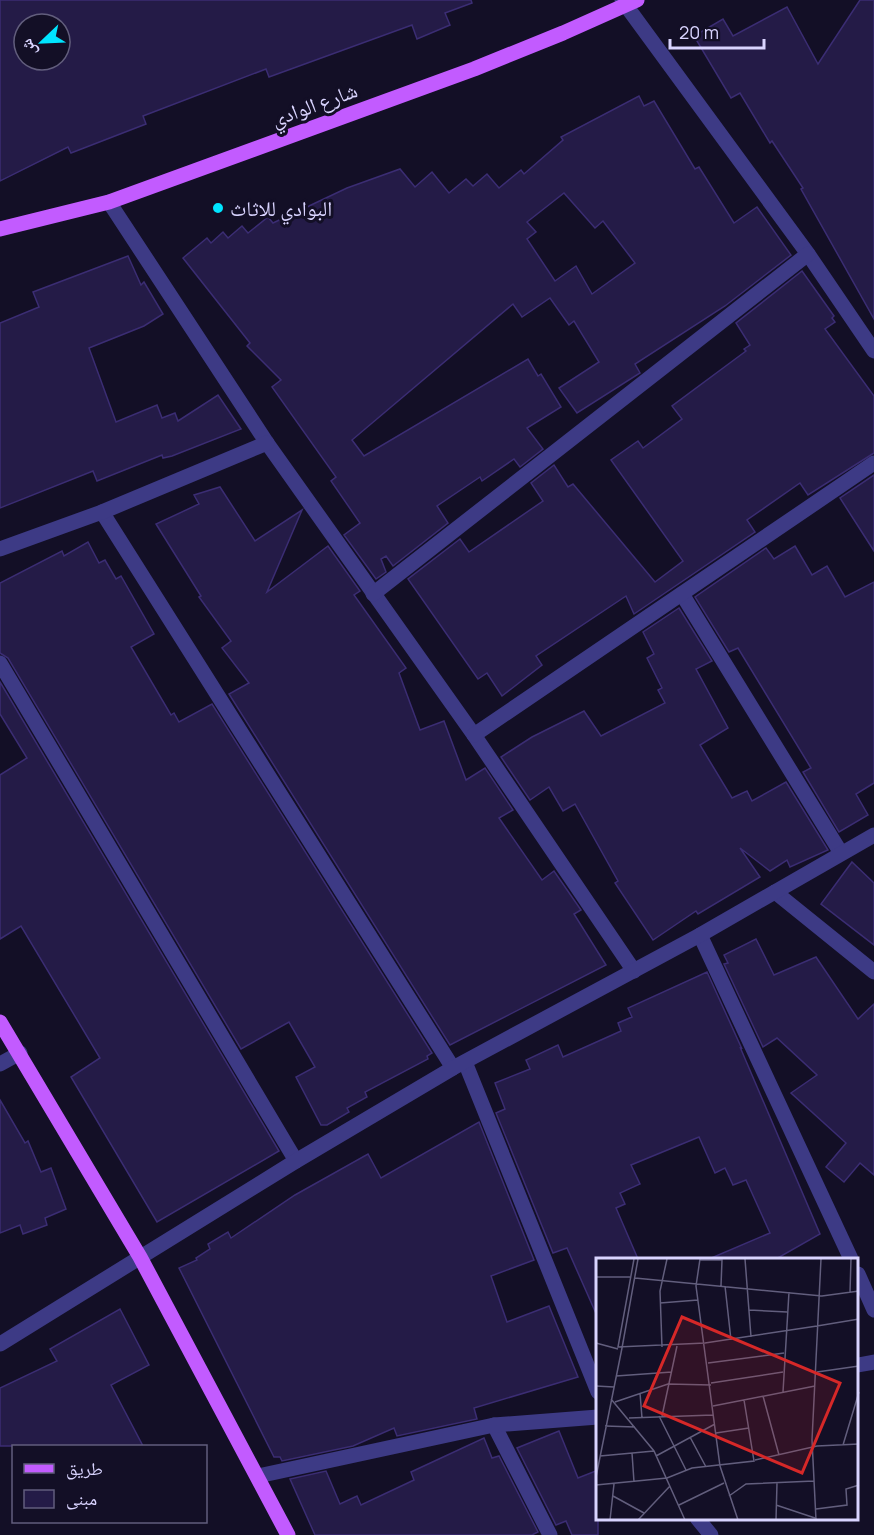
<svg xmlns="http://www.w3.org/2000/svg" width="874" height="1535" font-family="Manrope,'Noto Naskh Arabic',sans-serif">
<rect width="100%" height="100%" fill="#130f26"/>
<g fill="#241b47" stroke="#3b2d73" stroke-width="1.5" fill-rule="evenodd">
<path d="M0 0H471L472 3 445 13 450 25 417 39 412 25 269 77 266 69 143 116 146 124 71 153 68 147 0 181ZM24 24H60V60H24Z"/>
<path d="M860 0H874V319L801 189 803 188 772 141 770 143 740 93 731 98 694 36 723 19 733 36 787 7 818 64Z"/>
<path d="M639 96 644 106 654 101 695 169 699 167 734 223 757 207 791 255 725 306 635 364 640 373 577 413 559 388 599 362 574 321 569 325 550 298 522 317 513 304 352 440 364 456 528 359 538 376 541 374 561 407 527 428 543 449 520 467 514 459 482 481 480 477 437 506 448 523 393 566 386 556 381 559 386 572 376 579 344 535 360 523 331 481 336 477 272 387 281 380 247 346 250 343 183 258 207 238 211 243 223 232 228 238 242 226 248 233 268 217 273 223 347 188 400 169 415 187 432 172 449 193 466 179 473 186 487 174 499 188 521 170 524 174 563 140 561 137ZM564 193 595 228 603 221 635 263 592 294 576 266 555 281 527 239 536 232 527 222Z"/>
<path d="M128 256 141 285 144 282 163 314 144 326 89 348 116 422 157 405 162 418 175 413 178 421 218 395 241 429 172 456 163 458 162 455 97 481 93 471 0 508V323L39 307 33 292Z"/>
<path d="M802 271 834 316 832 318 835 322 825 329 874 396V453L808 495 800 483 747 520 755 532 634 614 626 596 536 656 542 665 502 696 487 673 478 679 408 579 460 539 469 552 543 501 531 483 554 465 568 487 573 484 655 582 683 561 611 460 638 441 643 448 682 419 672 406 746 351 744 349 750 345 736 323Z"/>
<path d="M874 475V551L840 498Z"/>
<path d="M220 487 255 541 302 510 267 592 328 546 360 591 354 595 406 668 399 673 420 730 444 721 466 780 485 768 513 810 499 818 542 880 554 871 581 910 574 914 606 965 450 1045 229 694 249 683 222 648 231 641 199 597 201 596 156 524 199 504 194 495Z"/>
<path d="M88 542 99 563 105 560 116 579 121 576 154 634 131 647 171 715 174 713 179 722 212 704 432 1053 427 1056 428 1059 365 1092 367 1097 347 1108 349 1112 327 1125H321L296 1077 315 1067 289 1022 241 1049 8 658 0 653V583L62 551 64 556Z"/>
<path d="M795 546 812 575 827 566 845 597 874 582V783L856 794 868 815 839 832 803 772 811 768 738 648 729 652 695 597 766 548 774 559Z"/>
<path d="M679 608 712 661 696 669 728 728 700 745 732 798 747 791 752 801 786 782 828 850 790 867 787 860 770 871 740 848 760 877 698 914 696 911 653 940 615 883 618 881 575 804 563 811 549 787 530 800 501 757 532 737 584 711 601 736 665 703 658 690 662 688 647 658 654 654 643 632Z"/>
<path d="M0 682 279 1151 157 1222 71 1077 100 1058 21 926 0 939V775L27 758 0 714Z"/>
<path d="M852 862 874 883V945L821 904Z"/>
<path d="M756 939 774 975 816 957 858 1019 874 1004V1175L860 1163 844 1182 826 1167 846 1143 791 1093 817 1075 777 1038 763 1047 724 964 728 963 724 955Z"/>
<path d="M707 972 742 1049 740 1047 820 1234 776 1259H709L770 1233 746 1180 733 1185 725 1168 715 1173 699 1137 631 1165 640 1184 620 1193 625 1204 616 1208 638 1259H598V1318L567 1248 553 1253 496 1113 505 1109 495 1083 530 1069 526 1060 558 1045 563 1057 621 1031 618 1023 632 1017 628 1008Z"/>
<path d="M0 1100 25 1143 28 1141 41 1172 51 1168 66 1209 45 1218 47 1225 23 1234 20 1225 0 1233Z"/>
<path d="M479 1122 534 1260 491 1276 507 1322 549 1306 578 1377 474 1408 477 1419 397 1436 394 1428 353 1446 282 1461 280 1457H274L179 1268 197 1260 196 1258 210 1249 208 1244 228 1232 231 1238 295 1195 368 1154 381 1178Z"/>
<path d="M120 1309 149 1365 111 1385 143 1446H0V1388L57 1361 50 1349Z"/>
<path d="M559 1431 578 1478 598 1470V1535H572L566 1521 556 1525 517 1448Z"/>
<path d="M484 1438 492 1458 499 1456 538 1532 532 1535H315L290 1479 326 1471 340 1504 357 1496 361 1505 414 1480 411 1472Z"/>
</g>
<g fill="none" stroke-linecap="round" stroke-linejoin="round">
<g stroke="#3d3a85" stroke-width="15">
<path d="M622 0 808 254 874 351"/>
<path d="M109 202 267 443 474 735 634 971"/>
<path d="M102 512 453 1068"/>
<path d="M0 549 102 512 267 443"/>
<path d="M373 594 808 254"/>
<path d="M682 594 841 853"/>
<path d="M0 663 296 1161"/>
<path d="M474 735 874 463"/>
<path d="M775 892 874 972"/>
<path d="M700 935 851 1259"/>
<path d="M465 1062 598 1392"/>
<path d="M0 1064 20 1053"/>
<path d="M858 1274 874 1310"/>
<path d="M0 1344 296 1161 453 1068 700 935 874 835"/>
<path d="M858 1365 874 1362"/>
<path d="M494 1425 550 1535"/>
<path d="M258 1476 494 1425 598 1417"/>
<path d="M697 1518 711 1535"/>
</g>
<g stroke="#c25bff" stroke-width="15">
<path d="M0 229 109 202 474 69 563 33 637 0"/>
<path d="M0 1022 140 1257 288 1535"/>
</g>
</g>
<circle fill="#00e5ff" stroke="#130f26" stroke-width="2" cx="218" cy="208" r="6"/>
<g text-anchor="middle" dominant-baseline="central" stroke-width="6" stroke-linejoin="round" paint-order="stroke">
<g font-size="21" fill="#d9d4ff" stroke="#130f26">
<text transform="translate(314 104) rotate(-20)">شارع الوادي</text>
</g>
<g font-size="21" fill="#d9d4ff" stroke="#130f26" text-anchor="start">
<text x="230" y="208">البوادي للاثاث</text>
</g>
</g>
<g transform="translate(596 1258)">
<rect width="262" height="262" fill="#130f26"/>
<path fill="none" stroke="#625e7d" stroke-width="1.5" d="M38 1 22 89 109 85 221 68M104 1 100 28 124 208 142 262M149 1 155 79M104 2H126L125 28M0 19H34M39 20 226 38 263 33M129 28 135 82M254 34 255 1M64 45 102 42M153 52 191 54M221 68 263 61M0 85 22 91M66 89 64 33 71 1M26 90 42 1M112 105 188 95M221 114 263 108M20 118 76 114M115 125 187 114M0 128 18 129M187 134 193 34M44 135 46 160M167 138 183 197M15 141 58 193 89 262M19 144 72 126 115 127M117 148 219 128M63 158 90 212M66 158 81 88M33 160 117 157M9 168 39 169M120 175 153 170M94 179 110 209M247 187 263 134M36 195 38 224M4 198 58 193M60 198 119 166M159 202 221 188 263 186M0 219 26 90M0 227 71 220 96 210 158 203 148 142M17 238 48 255M133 238 150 226 218 223M83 247 128 225M180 247 219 260M220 251 251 247 250 231 263 227M14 262 18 226M42 262 74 228M180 262 181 225M220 262 216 182 225 1"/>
<path fill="#d62828" fill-opacity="0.15" stroke="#d62828" stroke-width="3" d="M86 59 244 125 206 215 48 148Z"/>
<rect width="262" height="262" fill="none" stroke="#d9d4ff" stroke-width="3"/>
</g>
<rect x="12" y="1445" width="195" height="78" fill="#130f26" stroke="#625e7d" stroke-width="1.5"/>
<rect x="24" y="1464" width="30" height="9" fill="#c25bff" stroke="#625e7d" stroke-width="1.5"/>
<text x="66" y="1475" font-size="18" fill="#d9d4ff">طريق</text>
<rect x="24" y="1490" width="30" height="18" fill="#241b47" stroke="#625e7d" stroke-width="1.5"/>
<text x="66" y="1505" font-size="18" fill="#d9d4ff">مبنى</text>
<g transform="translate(42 42) rotate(247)"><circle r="28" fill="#130f26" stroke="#625e7d" stroke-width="1.5"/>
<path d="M0-4.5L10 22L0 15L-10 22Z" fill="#00e5ff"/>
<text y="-9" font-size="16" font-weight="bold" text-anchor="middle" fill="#d9d4ff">ش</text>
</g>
<path d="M670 39v9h94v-9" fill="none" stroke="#d9d4ff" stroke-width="3"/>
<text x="679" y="39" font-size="18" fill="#d9d4ff" stroke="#130f26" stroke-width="4.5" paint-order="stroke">20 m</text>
</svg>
